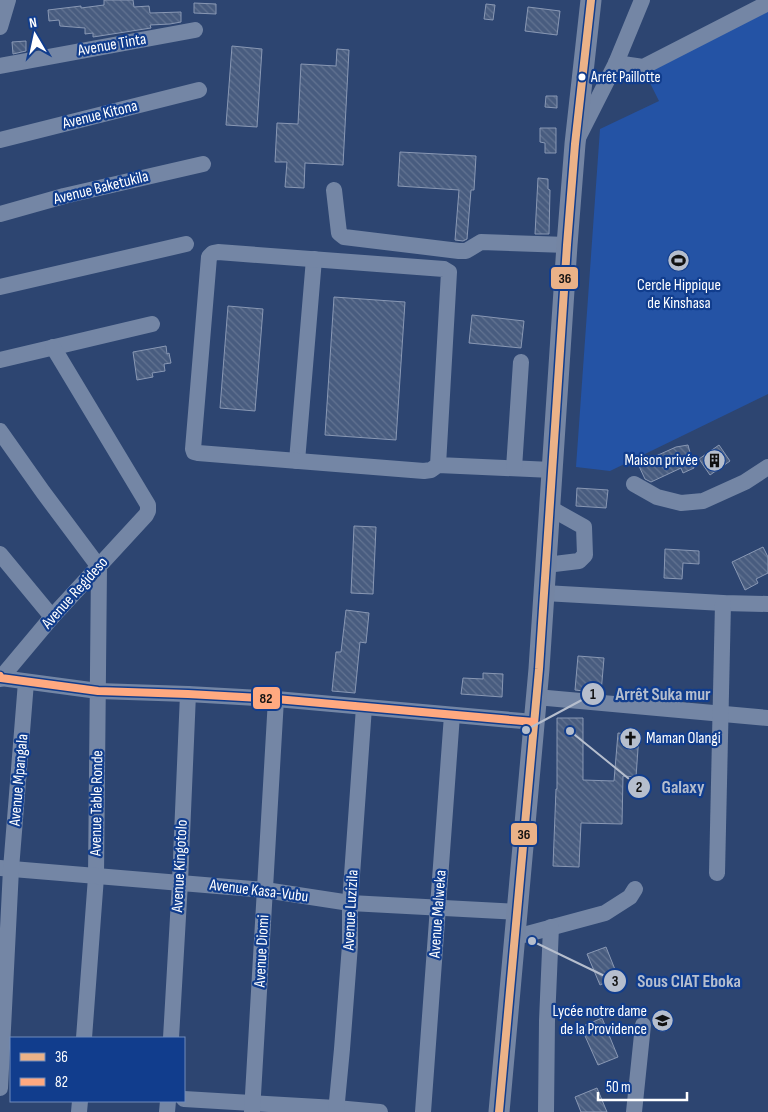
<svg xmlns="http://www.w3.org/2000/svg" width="768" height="1112" font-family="'Sofia Sans Condensed',sans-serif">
<defs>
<pattern id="building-back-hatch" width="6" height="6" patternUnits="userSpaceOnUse" patternTransform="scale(1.25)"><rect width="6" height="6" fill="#485c7f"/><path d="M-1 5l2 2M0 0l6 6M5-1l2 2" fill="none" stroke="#637492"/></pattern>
</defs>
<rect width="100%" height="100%" fill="#2d4571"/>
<path fill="#2453a5" d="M768 10V394L610 471 576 467 600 129 659 101 645 73Z"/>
<g fill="url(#building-back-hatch)" stroke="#8998b4">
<path d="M104 0H133L134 7 149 6 150 13 181 12V22L170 24 150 25 151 28 93 37V33L85 34V28L60 26 59 20 49 21 48 10 81 6V8L104 5Z"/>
<path d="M194 3 216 4V14L194 13Z"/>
<path d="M486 4 495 5 493 20 484 19Z"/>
<path d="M528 7 560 11 557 35 525 31Z"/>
<path d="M26 41V51L13 54 12 42Z"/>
<path d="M232 46 262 49 257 127 226 125Z"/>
<path d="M337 49 349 50 343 165 305 163 304 188 285 187 287 162H275L277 123 298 124 301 64 336 66Z"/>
<path d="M546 96H557V108L545 107Z"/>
<path d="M540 128H556V153H545V143L540 142Z"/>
<path d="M400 152 476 156 474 190H471L467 239 463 241 455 240 459 190 398 186Z"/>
<path d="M538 178 548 179V189L550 190 549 234H535Z"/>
<path d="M334 297 405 302 396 440 325 435Z"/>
<path d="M228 306 263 309 255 411 220 408Z"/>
<path d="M472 315 524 321 521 348 469 343Z"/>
<path d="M166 346 167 354 169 353 171 363 164 364 165 371 152 373 153 377 137 380 133 352Z"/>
<path d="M688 445 694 468 683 473 681 468 651 482 645 479 638 464 676 447Z"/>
<path d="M719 445 730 461 710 475 699 459Z"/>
<path d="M577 488 608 490 606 508 576 506Z"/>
<path d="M354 526 376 527 373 594 351 593Z"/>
<path d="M763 547 768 557V573L756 579 758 583 745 590 732 562Z"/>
<path d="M665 549 699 551V564L683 563 682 579 664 578Z"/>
<path d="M346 610 369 613 366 643 360 642 355 693 332 691 336 652H341Z"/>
<path d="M578 656 604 658 601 693 575 690Z"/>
<path d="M483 673 503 674 502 697 461 694 463 678 483 679Z"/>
<path d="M557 718H583V780L614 781 618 733 639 735 636 777 623 776 622 824 581 823 579 867 553 866 556 789H557Z"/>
<path d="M606 947 618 977 600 985 587 954Z"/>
<path d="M602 1018 618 1057 598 1065 581 1027Z"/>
<path d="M597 1088 607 1112H581L575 1097Z"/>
</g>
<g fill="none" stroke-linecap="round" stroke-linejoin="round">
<g stroke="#7486a5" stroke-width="16">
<path d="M0 27 8 0"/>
<path d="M616 63 643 67 768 3"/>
<path d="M0 66 195 30"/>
<path d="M579 136 616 63 642 0"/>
<path d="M0 140 199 90"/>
<path d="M334 190 339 233 344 237 459 251H466L481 242 567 245"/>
<path d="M0 214 64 196 203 164"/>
<path d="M0 287 186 244"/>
<path d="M0 360 152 324"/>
<path d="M0 431 43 492 99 567 96 877 84 1038"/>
<path d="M297 461 314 259"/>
<path d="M438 465 449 272 444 269 218 252 213 253 209 257 193 449 194 452 198 453 424 471 431 470 438 465 552 470"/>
<path d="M514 468 521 362"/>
<path d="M634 484 657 497 681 503 703 501 745 482 768 467"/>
<path d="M0 554 52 617"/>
<path d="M546 565 579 561 585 555 584 527 550 508"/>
<path d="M544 593 723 603 768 604"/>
<path d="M0 676 1 678 98 691 188 694 276 699 534 722"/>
<path d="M0 679 52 617 146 515 148 511V505L53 347"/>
<path d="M536 697 768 718"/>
<path d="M0 868 265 890 350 903 518 912"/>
<path d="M717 873 723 603"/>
<path d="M516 937 605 913 630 897 635 889"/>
<path d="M171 1038 180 882 188 694"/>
<path d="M0 1088 11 869 26 682"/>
<path d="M184 1099 336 1108 380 1112"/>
<path d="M79 1112 80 1101"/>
<path d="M167 1112 168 1101"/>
<path d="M252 1112 276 699"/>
<path d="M336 1112 342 1049 350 945V903L364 707"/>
<path d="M423 1112 452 715"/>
<path d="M546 1112 547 1021 551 927"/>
<path d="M634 1112 643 1025"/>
</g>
<path stroke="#7485a3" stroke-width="21" d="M499 1112 539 669 567 245 575 144 591 0"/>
<defs>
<path id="bus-1" d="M499 1112 539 669 567 245 575 144 591 0"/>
<path id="bus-2" d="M0 676 1 678 98 691 188 694 276 699 534 722"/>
</defs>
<use href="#bus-1" stroke="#113d8d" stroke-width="11"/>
<use href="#bus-2" stroke="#113d8d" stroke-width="11"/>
<use href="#bus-1" stroke="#ebb288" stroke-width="8"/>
<use href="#bus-2" stroke="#ffa980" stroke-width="8"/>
</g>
<defs>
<symbol id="stadium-disc" viewBox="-11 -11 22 22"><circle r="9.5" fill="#b6becd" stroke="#113d8d"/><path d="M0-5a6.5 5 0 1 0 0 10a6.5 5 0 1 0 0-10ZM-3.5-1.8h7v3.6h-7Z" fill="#111"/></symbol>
<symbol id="building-disc" viewBox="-11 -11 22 22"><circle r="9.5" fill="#b6becd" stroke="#113d8d"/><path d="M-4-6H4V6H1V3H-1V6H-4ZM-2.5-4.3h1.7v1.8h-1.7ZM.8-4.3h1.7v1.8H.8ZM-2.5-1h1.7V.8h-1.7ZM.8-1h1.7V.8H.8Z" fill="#111"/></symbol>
<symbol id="church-disc" viewBox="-11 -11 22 22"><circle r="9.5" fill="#b6becd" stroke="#113d8d"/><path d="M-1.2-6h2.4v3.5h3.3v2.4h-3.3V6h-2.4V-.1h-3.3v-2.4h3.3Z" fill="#111"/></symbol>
<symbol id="school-disc" viewBox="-11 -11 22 22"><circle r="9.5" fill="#b6becd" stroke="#113d8d"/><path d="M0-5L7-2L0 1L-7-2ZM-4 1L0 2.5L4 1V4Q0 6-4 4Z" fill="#111"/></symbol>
</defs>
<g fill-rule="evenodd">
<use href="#stadium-disc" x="666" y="248" width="25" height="25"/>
<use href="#building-disc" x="702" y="448" width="25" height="25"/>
<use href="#church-disc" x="618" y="726" width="25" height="25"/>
<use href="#school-disc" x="650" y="1008" width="25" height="25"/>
</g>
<circle fill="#fff" stroke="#113d8d" stroke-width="2" cx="582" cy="77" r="4.5"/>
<g text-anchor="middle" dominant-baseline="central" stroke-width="4.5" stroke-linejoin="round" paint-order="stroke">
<g font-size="15" fill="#fff" stroke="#113d8d" text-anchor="start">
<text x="591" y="77">Arrêt Paillotte</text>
</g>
<g font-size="16" fill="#fff" stroke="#113d8d">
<text transform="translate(112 45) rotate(-10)">Avenue Tinta</text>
<text transform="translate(100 115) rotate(-14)">Avenue Kitona</text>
<text transform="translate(101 188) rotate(-14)">Avenue Baketukila</text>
<text transform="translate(75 593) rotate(-48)">Avenue Regideso</text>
<text transform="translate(19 780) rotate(-85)">Avenue Mpangala</text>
<text transform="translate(97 803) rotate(-89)">Avenue Table Ronde</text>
<text transform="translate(180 866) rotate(-87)">Avenue Kingotolo</text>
<text transform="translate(259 891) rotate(7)">Avenue Kasa-Vubu</text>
<text transform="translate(351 910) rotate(-87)">Avenue Luzizila</text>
<text transform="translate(438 914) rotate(-86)">Avenue Malweka</text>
<text transform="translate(262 951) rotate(-87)">Avenue Diomi</text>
</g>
<g font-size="16" fill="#fff" stroke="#113d8d" text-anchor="end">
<text x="679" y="285" text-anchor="middle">Cercle Hippique<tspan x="679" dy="18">de Kinshasa</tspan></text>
<text x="698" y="460">Maison privée</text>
<text x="646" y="738" text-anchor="start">Maman Olangi</text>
<text x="647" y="1011">Lycée notre dame<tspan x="647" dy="18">de la Providence</tspan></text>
</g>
</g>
<path fill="none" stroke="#b6becd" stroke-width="2" d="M526 730L593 694M570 731L639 787M532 941L615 981"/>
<g fill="#b6becd" stroke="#113d8d" stroke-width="2">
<circle cx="526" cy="730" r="5"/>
<circle cx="570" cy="731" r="5"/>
<circle cx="532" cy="941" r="5"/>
<circle cx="593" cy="694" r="12"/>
<circle cx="639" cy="787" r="12"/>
<circle cx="615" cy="981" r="12"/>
</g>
<g font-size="15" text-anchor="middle" font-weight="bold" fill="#111">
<text x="593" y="699">1</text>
<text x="639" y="792">2</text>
<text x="615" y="986">3</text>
</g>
<g font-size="18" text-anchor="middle" font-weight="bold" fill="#b6becd" stroke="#113d8d" stroke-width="4.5" stroke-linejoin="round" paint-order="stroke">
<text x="663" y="700">Arrêt Suka mur</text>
<text x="683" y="793">Galaxy</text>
<text x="689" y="987">Sous CIAT Eboka</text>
</g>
<g stroke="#113d8d" stroke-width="2">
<rect x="550" y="266" width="29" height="24" rx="5" fill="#ebb288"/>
<rect x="252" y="686" width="29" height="24" rx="5" fill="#ffa980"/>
<rect x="510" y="822" width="28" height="24" rx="5" fill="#ebb288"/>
</g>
<g font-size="14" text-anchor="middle" font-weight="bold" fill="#111">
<text x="565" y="283">36</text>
<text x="266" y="703">82</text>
<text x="524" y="839">36</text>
</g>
<rect x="10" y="1037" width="175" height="65" fill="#113d8d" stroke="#708bbb"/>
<rect x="20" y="1053" width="25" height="8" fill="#ebb288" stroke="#708bbb"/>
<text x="55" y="1062" font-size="15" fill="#ffffff">36</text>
<rect x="20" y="1078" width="25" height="8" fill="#ffa980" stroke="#708bbb"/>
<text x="55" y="1087" font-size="15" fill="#ffffff">82</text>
<g transform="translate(35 35) rotate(351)" stroke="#113d8d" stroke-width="4" paint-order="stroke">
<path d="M0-4L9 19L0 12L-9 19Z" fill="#ffffff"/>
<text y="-8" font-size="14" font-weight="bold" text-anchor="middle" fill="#ffffff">N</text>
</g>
<path d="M598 1092v8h89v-8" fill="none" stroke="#ffffff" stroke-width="2.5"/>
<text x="606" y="1092" font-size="15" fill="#ffffff" stroke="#113d8d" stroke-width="4" paint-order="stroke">50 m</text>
</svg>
